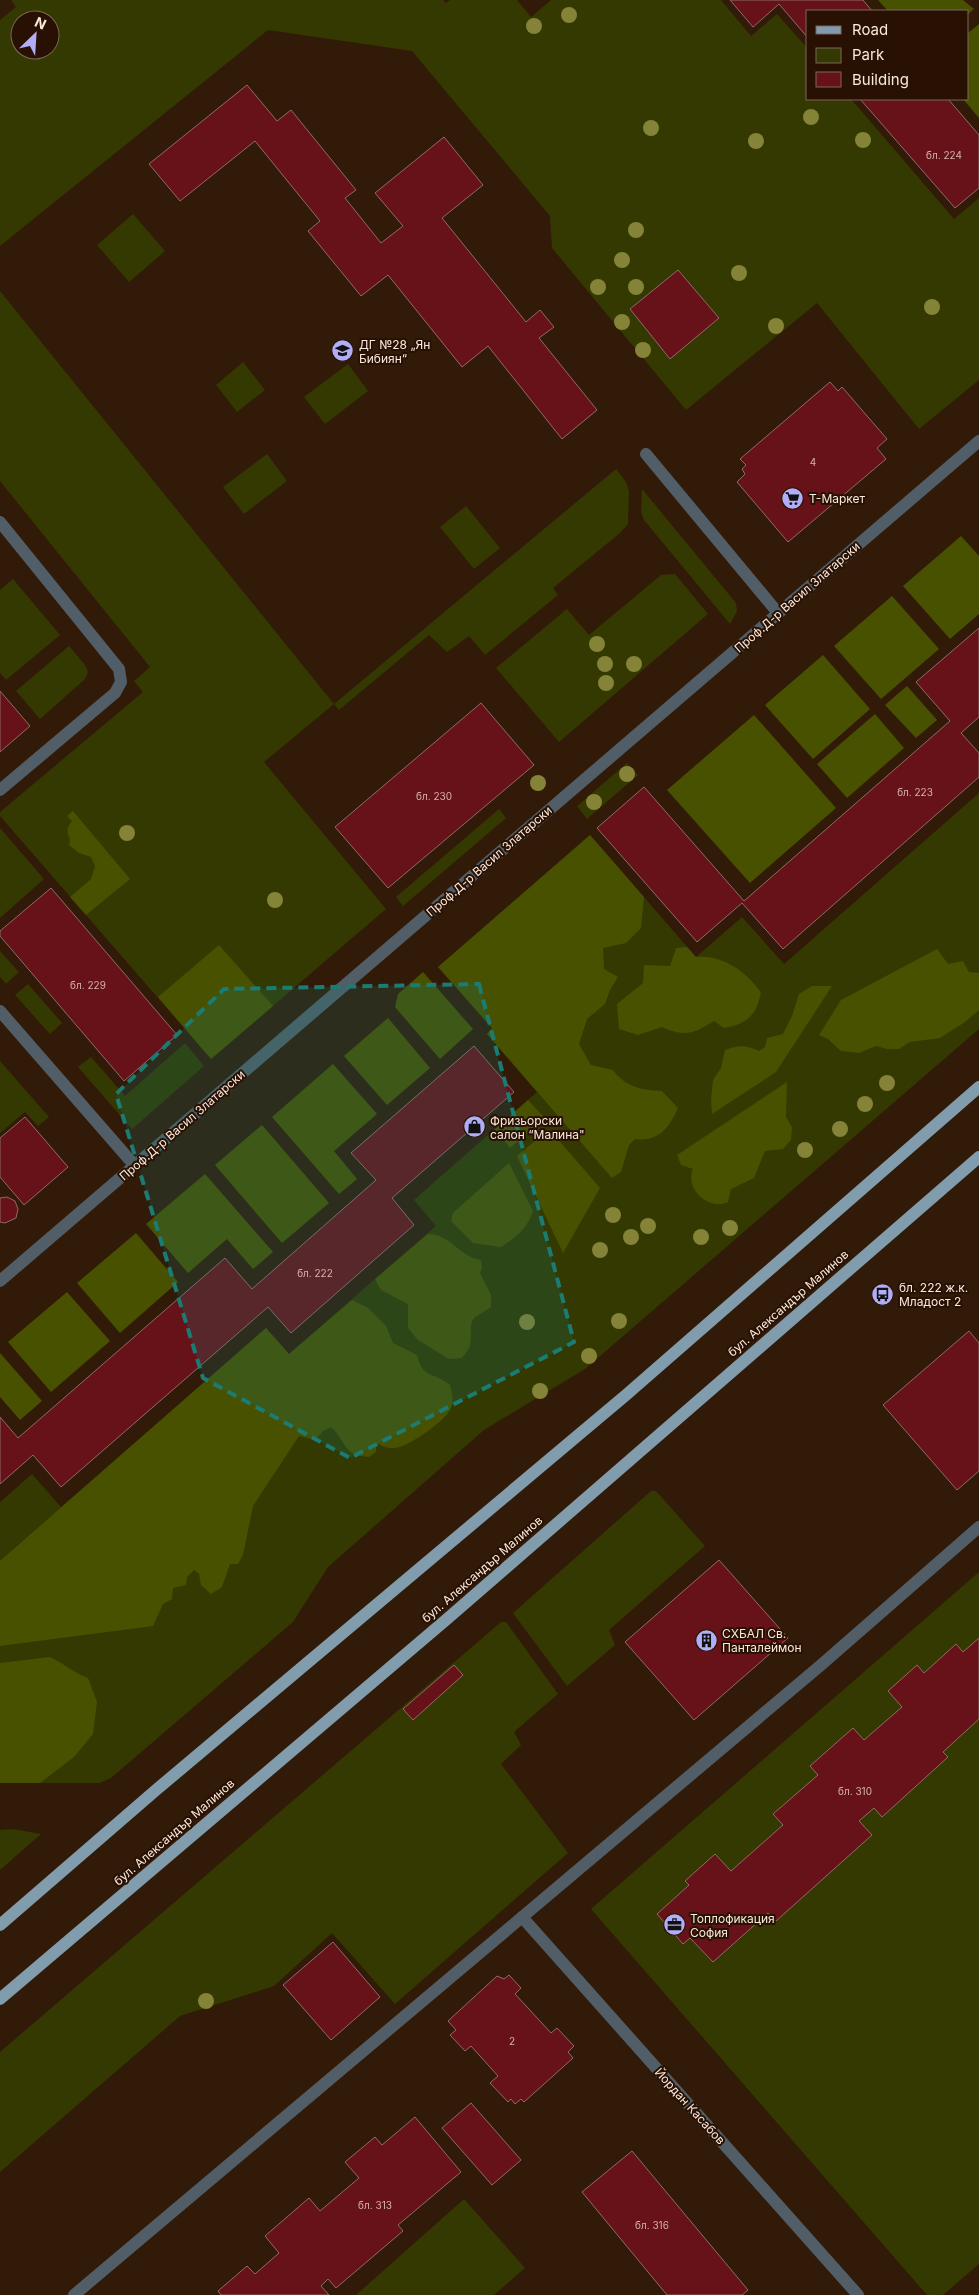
<svg xmlns="http://www.w3.org/2000/svg" width="979" height="2295" font-family="Inter,sans-serif">
<rect width="100%" height="100%" fill="#321a08"/>
<g fill="#333900" fill-rule="evenodd">
<path d="M11 0H443L446 3 450 0H517L531 17 551 0H721L751 36 777 14 808 49V99H851L954 219 979 198V380L919 429 817 303 686 410 552 248 550 216 412 51 268 30 0 246V20L16 7ZM20 20H50V50H20Z"/>
<path d="M133 214 165 251 129 282 97 245Z"/>
<path d="M0 291 334 704 616 469 626 482 629 491 628 524 620 533 553 588 558 595 485 655 469 636 447 652 429 635 339 710 334 704 264 762 386 909 211 1059 0 816V812L143 692 134 681 150 667 0 481Z"/>
<path d="M243 362 265 390 237 412 216 385Z"/>
<path d="M348 364 368 391 325 424 304 397Z"/>
<path d="M267 454 287 481 244 514 223 487Z"/>
<path d="M642 489 736 603 737 611 730 624 644 520 641 512Z"/>
<path d="M466 506 500 548 474 569 440 527Z"/>
<path d="M675 574 708 614 559 742 496 668 567 609 589 635 661 575Z"/>
<path d="M13 579 60 635 6 680 0 673V590Z"/>
<path d="M69 646 85 665 88 672 85 679 40 719 16 691Z"/>
<path d="M627 763 638 775 587 819 577 806Z"/>
<path d="M979 793V1029L585 1369 484 1430 328 1567 293 1622 111 1778 100 1783H0V1502L32 1474 61 1507 266 1328 289 1354 436 1226 414 1200 537 1092 487 1034 492 1028 438 967 590 835 696 957 742 917 784 964Z"/>
<path d="M499 809 506 818 403 906 396 897Z"/>
<path d="M0 828 44 879 0 918Z"/>
<path d="M0 951 19 972 6 984 0 977Z"/>
<path d="M28 984 62 1023 50 1034 15 995Z"/>
<path d="M185 1043 204 1066 132 1129 78 1067 91 1057 125 1096Z"/>
<path d="M0 1061 49 1117 38 1126 25 1112 0 1133Z"/>
<path d="M651 1491H656L705 1546 609 1630 615 1645 567 1686 513 1613Z"/>
<path d="M979 1572V2264L943 2295H927L591 1909Z"/>
<path d="M501 1622H506L558 1694 514 1732 521 1745 501 1764 568 1853 395 2004 332 1933 274 1986 180 2016 0 2172V2052Z"/>
<path d="M13 1829 41 1834 0 1870V1830Z"/>
<path d="M464 2199 525 2268 494 2295H356Z"/>
</g>
<g fill="#485100">
<path d="M878 0H963L974 9 968 14V11H888Z"/>
<path d="M979 24V118L963 99H968V33Z"/>
<path d="M961 536 979 556V614L950 639 903 586Z"/>
<path d="M892 596 939 649 881 699 834 646Z"/>
<path d="M823 655 870 709 813 759 765 705Z"/>
<path d="M907 686 937 720 916 738 885 705Z"/>
<path d="M875 714 904 748 847 798 817 764Z"/>
<path d="M754 715 836 808 750 883 667 790Z"/>
<path d="M73 811 130 879 86 915 70 897 91 879 95 866 91 857 79 853 69 845 70 839C66 831 67 827 72 821L67 816Z"/>
<path d="M590 835 644 897 641 928 626 943 603 948 604 969 618 977 610 990 605 1004 587 1019 579 1044 591 1065 613 1070C625 1087 642 1090 662 1091L678 1108C669 1128 659 1142 635 1139L629 1145 621 1172 612 1178 487 1034 492 1028 438 967Z"/>
<path d="M219 945 273 1006 211 1059 158 997Z"/>
<path d="M687 947 696 957C723 954 746 972 761 992 757 1015 747 1024 724 1028L714 1021C693 1034 685 1037 662 1027L638 1035 619 1029 617 1004 643 983 644 965 670 966 676 948Z"/>
<path d="M937 949 948 964 963 961 969 972 979 973V1010L965 1022 940 1038 910 1042 899 1049H887L876 1046 859 1053 841 1051 828 1039 819 1035 841 1000Z"/>
<path d="M423 972 473 1029 440 1059 395 1007 398 994Z"/>
<path d="M812 986H832L776 1072 712 1114 711 1099 713 1080 721 1068 725 1050C739 1045 746 1045 759 1051L765 1047 767 1038 783 1034 792 1016 799 994Z"/>
<path d="M388 1018 430 1068 387 1105 344 1056Z"/>
<path d="M333 1064 377 1114 334 1151 357 1179 339 1194 272 1117Z"/>
<path d="M787 1082 786 1117 792 1127 791 1140 783 1149 765 1151 754 1178 731 1189 728 1202C709 1211 684 1189 693 1169L681 1165 677 1155Z"/>
<path d="M528 1100 545 1118 510 1148 495 1129Z"/>
<path d="M262 1125 329 1203 282 1243 215 1165Z"/>
<path d="M549 1129 600 1188 563 1253 517 1156Z"/>
<path d="M509 1163 533 1211C527 1229 517 1236 501 1247L473 1243 451 1221 453 1213Z"/>
<path d="M205 1174 273 1252 253 1269 227 1239 188 1273 146 1224Z"/>
<path d="M136 1233 178 1282 120 1333 77 1283Z"/>
<path d="M428 1234C451 1234 459 1257 481 1260L482 1267 480 1273 491 1295V1307C486 1311 479 1314 474 1318 468 1324 473 1339 469 1348 467 1352 464 1355 462 1358L449 1359 418 1340 408 1328V1304L381 1290 375 1279Z"/>
<path d="M67 1292 110 1341 51 1392 8 1342Z"/>
<path d="M352 1300 368 1308 386 1326 393 1343 417 1355C423 1380 433 1371 450 1385 452 1392 454 1401 451 1408 446 1421 408 1447 395 1448 388 1449 383 1446 376 1443V1452L369 1457C342 1455 348 1443 331 1427L323 1431 315 1440 299 1436 253 1506 243 1555 238 1564H230L222 1587 211 1594 201 1585 199 1574 194 1570 187 1577 186 1585 173 1588 172 1599 163 1604 153 1626 0 1646V1561L266 1328 289 1354Z"/>
<path d="M0 1353 42 1401 20 1420 0 1397Z"/>
<path d="M50 1657C63 1663 74 1673 88 1678L97 1702 93 1734 74 1757 40 1783H0V1663Z"/>
</g>
<g fill="#671219" stroke="#906b69">
<path d="M730 0H863L872 11H808V38L779 4 753 27Z"/>
<path d="M247 85 277 121 291 110 356 190 345 198 381 243 403 226 375 193 444 137 483 185 442 218 526 322 540 310 554 327 539 338 597 410 562 439 488 346 462 367 388 275 361 296 308 231 320 221 255 141 180 201 149 164Z"/>
<path d="M860 99H948L979 135V188L955 208Z"/>
<path d="M678 270 719 318 670 359 630 309Z"/>
<path d="M830 382 838 391 842 387 887 439 877 448 886 459 788 542 737 482 745 474 742 469 746 465 740 459Z"/>
<path d="M979 628V717L961 733 979 753V777L783 949 742 903 697 942 597 828 644 787 744 901 950 721 916 682Z"/>
<path d="M0 691 30 726 0 752Z"/>
<path d="M481 703 534 765 388 888 335 827Z"/>
<path d="M51 888 177 1035 124 1081 0 936V931Z"/>
<path d="M474 1046 514 1092 392 1198 414 1225 291 1333 268 1307 61 1487 33 1455 0 1484V1417L18 1438 225 1258 252 1289 376 1180 351 1153Z"/>
<path d="M25 1117 68 1167 24 1205 0 1177V1138Z"/>
<path d="M7 1197 15 1201 18 1209 16 1218 5 1223 0 1222V1198Z"/>
<path d="M969 1331 979 1343V1471L957 1490 883 1405Z"/>
<path d="M719 1560 788 1638 694 1720 625 1642Z"/>
<path d="M979 1638V1719L943 1752 948 1757 882 1817 874 1808 859 1821 872 1835 776 1921 768 1913 713 1962 690 1938 683 1944 657 1914 689 1885 685 1881 715 1854 731 1871 783 1825 773 1814 818 1775 810 1766 853 1728 864 1740 902 1707 888 1691 917 1665 924 1673 956 1644 963 1652Z"/>
<path d="M454 1665 463 1675 413 1720 403 1709Z"/>
<path d="M333 1942 380 1997 331 2040 283 1985Z"/>
<path d="M509 1975 521 1988 515 1994 551 2033 557 2028 574 2046 568 2052 573 2058 524 2102 521 2099 515 2104 511 2099 508 2102 490 2083 498 2076 471 2046 465 2051 450 2035 456 2030 448 2021 497 1976 504 1979Z"/>
<path d="M471 2103 521 2160 492 2185 442 2128Z"/>
<path d="M415 2117 461 2172 398 2225 403 2231 336 2288 328 2279 321 2286 329 2295H221L218 2291 247 2266 255 2274 279 2253 265 2236 309 2198 320 2211 359 2178 345 2162 375 2137 382 2145Z"/>
<path d="M632 2151 748 2290 742 2295H667L582 2192Z"/>
</g>
<g fill="none" stroke-linecap="round" stroke-linejoin="round">
<g stroke="#515e67" stroke-width="12">
<path d="M646 454 778 613"/>
<path d="M0 522 119 669 121 682 115 693 0 790"/>
<path d="M0 1011 135 1166"/>
</g>
<g stroke="#515e67" stroke-width="12">
<path d="M0 1281 979 441"/>
<path d="M522 1917 858 2295"/>
<path d="M74 2295 821 1665 979 1527"/>
</g>
<g stroke="#809cad" stroke-width="12">
<path d="M0 1925 156 1790 626 1395 979 1087"/>
<path d="M0 1999 447 1619 979 1157"/>
</g>
</g>
<g fill="#848338">
<circle cx="569" cy="15" r="8"/>
<circle cx="534" cy="26" r="8"/>
<circle cx="811" cy="117" r="8"/>
<circle cx="651" cy="128" r="8"/>
<circle cx="863" cy="140" r="8"/>
<circle cx="756" cy="141" r="8"/>
<circle cx="636" cy="230" r="8"/>
<circle cx="622" cy="260" r="8"/>
<circle cx="739" cy="273" r="8"/>
<circle cx="598" cy="287" r="8"/>
<circle cx="636" cy="287" r="8"/>
<circle cx="932" cy="307" r="8"/>
<circle cx="622" cy="322" r="8"/>
<circle cx="776" cy="326" r="8"/>
<circle cx="643" cy="350" r="8"/>
<circle cx="597" cy="644" r="8"/>
<circle cx="605" cy="664" r="8"/>
<circle cx="634" cy="664" r="8"/>
<circle cx="606" cy="683" r="8"/>
<circle cx="627" cy="774" r="8"/>
<circle cx="538" cy="783" r="8"/>
<circle cx="594" cy="802" r="8"/>
<circle cx="127" cy="833" r="8"/>
<circle cx="275" cy="900" r="8"/>
<circle cx="887" cy="1083" r="8"/>
<circle cx="865" cy="1104" r="8"/>
<circle cx="840" cy="1129" r="8"/>
<circle cx="805" cy="1150" r="8"/>
<circle cx="613" cy="1215" r="8"/>
<circle cx="648" cy="1226" r="8"/>
<circle cx="730" cy="1228" r="8"/>
<circle cx="631" cy="1237" r="8"/>
<circle cx="701" cy="1237" r="8"/>
<circle cx="600" cy="1250" r="8"/>
<circle cx="619" cy="1321" r="8"/>
<circle cx="527" cy="1322" r="8"/>
<circle cx="589" cy="1356" r="8"/>
<circle cx="540" cy="1391" r="8"/>
<circle cx="206" cy="2001" r="8"/>
</g>
<path fill="#1b7c74" fill-opacity="0.2" stroke="#1b7c74" stroke-width="4" stroke-dasharray="10 6" stroke-linejoin="round" d="M479 984 574 1342 350 1458 203 1378 116 1094 224 989Z"/>
<defs>
<symbol id="school-disc" viewBox="-11 -11 22 22"><circle r="9.5" fill="#b2adf9" stroke="#281102"/><path d="M0-5L7-2L0 1L-7-2ZM-4 1L0 2.5L4 1V4Q0 6-4 4Z" fill="#111"/></symbol>
<symbol id="supermarket-disc" viewBox="-11 -11 22 22"><circle r="9.5" fill="#b2adf9" stroke="#281102"/><path d="M-6-5.5h2.5l.6 2H6L4.5 2H-2.5L-4.4-4H-6ZM-1.5 3.2a1.3 1.3 0 1 0 .1 0ZM3 3.2a1.3 1.3 0 1 0 .1 0Z" fill="#111"/></symbol>
<symbol id="shop-disc" viewBox="-11 -11 22 22"><circle r="9.5" fill="#b2adf9" stroke="#281102"/><path d="M-5-2.5h2.3a2.7 3.5 0 0 1 5.4 0H5L5.5 6h-11ZM-1.5-2.5h3a1.5 2.3 0 0 0-3 0Z" fill="#111"/></symbol>
<symbol id="bus-disc" viewBox="-11 -11 22 22"><circle r="9.5" fill="#b2adf9" stroke="#281102"/><path d="M-5-6H5V4H4V6H2V4H-2V6H-4V4H-5ZM-3.5-4V0h7V-4ZM-3.5 1.2v1.5H-2V1.2ZM2 1.2v1.5H3.5V1.2Z" fill="#111"/></symbol>
<symbol id="building-disc" viewBox="-11 -11 22 22"><circle r="9.5" fill="#b2adf9" stroke="#281102"/><path d="M-4-6H4V6H1V3H-1V6H-4ZM-2.5-4.3h1.7v1.8h-1.7ZM.8-4.3h1.7v1.8H.8ZM-2.5-1h1.7V.8h-1.7ZM.8-1h1.7V.8H.8Z" fill="#111"/></symbol>
<symbol id="office-disc" viewBox="-11 -11 22 22"><circle r="9.5" fill="#b2adf9" stroke="#281102"/><path d="M-6-3h4V-5.5h4V-3h4V5H-6ZM-1-4.5V-3h2v-1.5ZM-6 0V1H6V0Z" fill="#111"/></symbol>
</defs>
<g fill-rule="evenodd">
<use href="#school-disc" x="330" y="338" width="25" height="25"/>
<use href="#supermarket-disc" x="780" y="486" width="25" height="25"/>
<use href="#shop-disc" x="462" y="1114" width="25" height="25"/>
<use href="#bus-disc" x="870" y="1282" width="25" height="25"/>
<use href="#building-disc" x="694" y="1628" width="25" height="25"/>
<use href="#office-disc" x="662" y="1912" width="25" height="25"/>
</g>
<g text-anchor="middle" dominant-baseline="central" stroke-width="4" stroke-linejoin="round" paint-order="stroke">
<g font-size="10" fill="#d5b3ad">
<text x="944" y="155">бл. 224</text>
<text x="813" y="462">4</text>
<text x="915" y="792">бл. 223</text>
<text x="434" y="796">бл. 230</text>
<text x="88" y="985">бл. 229</text>
<text x="315" y="1273">бл. 222</text>
<text x="855" y="1791">бл. 310</text>
<text x="512" y="2041">2</text>
<text x="375" y="2205">бл. 313</text>
<text x="652" y="2225">бл. 316</text>
</g>
<g font-size="12" fill="#fae9de" stroke="#281102" text-anchor="start">
<text x="359" y="344">ДГ №28 „Ян<tspan x="359" dy="14">Бибиян“</tspan></text>
<text x="809" y="498">Т-Маркет</text>
<text x="490" y="1120">Фризьорски<tspan x="490" dy="14">салон “Малина"</tspan></text>
<text x="899" y="1287">бл. 222 ж.к.<tspan x="899" dy="14">Младост 2</tspan></text>
<text x="722" y="1633">СХБАЛ Св.<tspan x="722" dy="14">Панталеймон</tspan></text>
<text x="690" y="1918">Топлофикация<tspan x="690" dy="14">София</tspan></text>
</g>
<g font-size="12" fill="#fae9de" stroke="#281102">
<text transform="translate(797 597) rotate(-41)">Проф.Д-р Васил Златарски</text>
<text transform="translate(489 861) rotate(-41)">Проф.Д-р Васил Златарски</text>
<text transform="translate(182 1125) rotate(-41)">Проф.Д-р Васил Златарски</text>
<text transform="translate(788 1303) rotate(-41)">бул. Александър Малинов</text>
<text transform="translate(482 1569) rotate(-41)">бул. Александър Малинов</text>
<text transform="translate(174 1832) rotate(-41)">бул. Александър Малинов</text>
<text transform="translate(690 2106) rotate(48)">Йордан Касабов</text>
</g>
</g>
<rect x="806" y="10" width="162" height="90" fill="#281102" stroke="#7c675a"/>
<rect x="816" y="26" width="25" height="8" fill="#809cad" stroke="#7c675a"/>
<text x="852" y="35" font-size="15" fill="#fae9de">Road</text>
<rect x="816" y="48" width="25" height="15" fill="#333900" stroke="#7c675a"/>
<text x="852" y="60" font-size="15" fill="#fae9de">Park</text>
<rect x="816" y="72" width="25" height="15" fill="#671219" stroke="#7c675a"/>
<text x="852" y="85" font-size="15" fill="#fae9de">Building</text>
<g transform="translate(35 35) rotate(25)"><circle r="24" fill="#281102" stroke="#7c675a"/>
<path d="M0-4L9 19L0 12L-9 19Z" fill="#b2adf9"/>
<text y="-8" font-size="14" font-weight="bold" text-anchor="middle" fill="#fae9de">N</text>
</g>
</svg>
